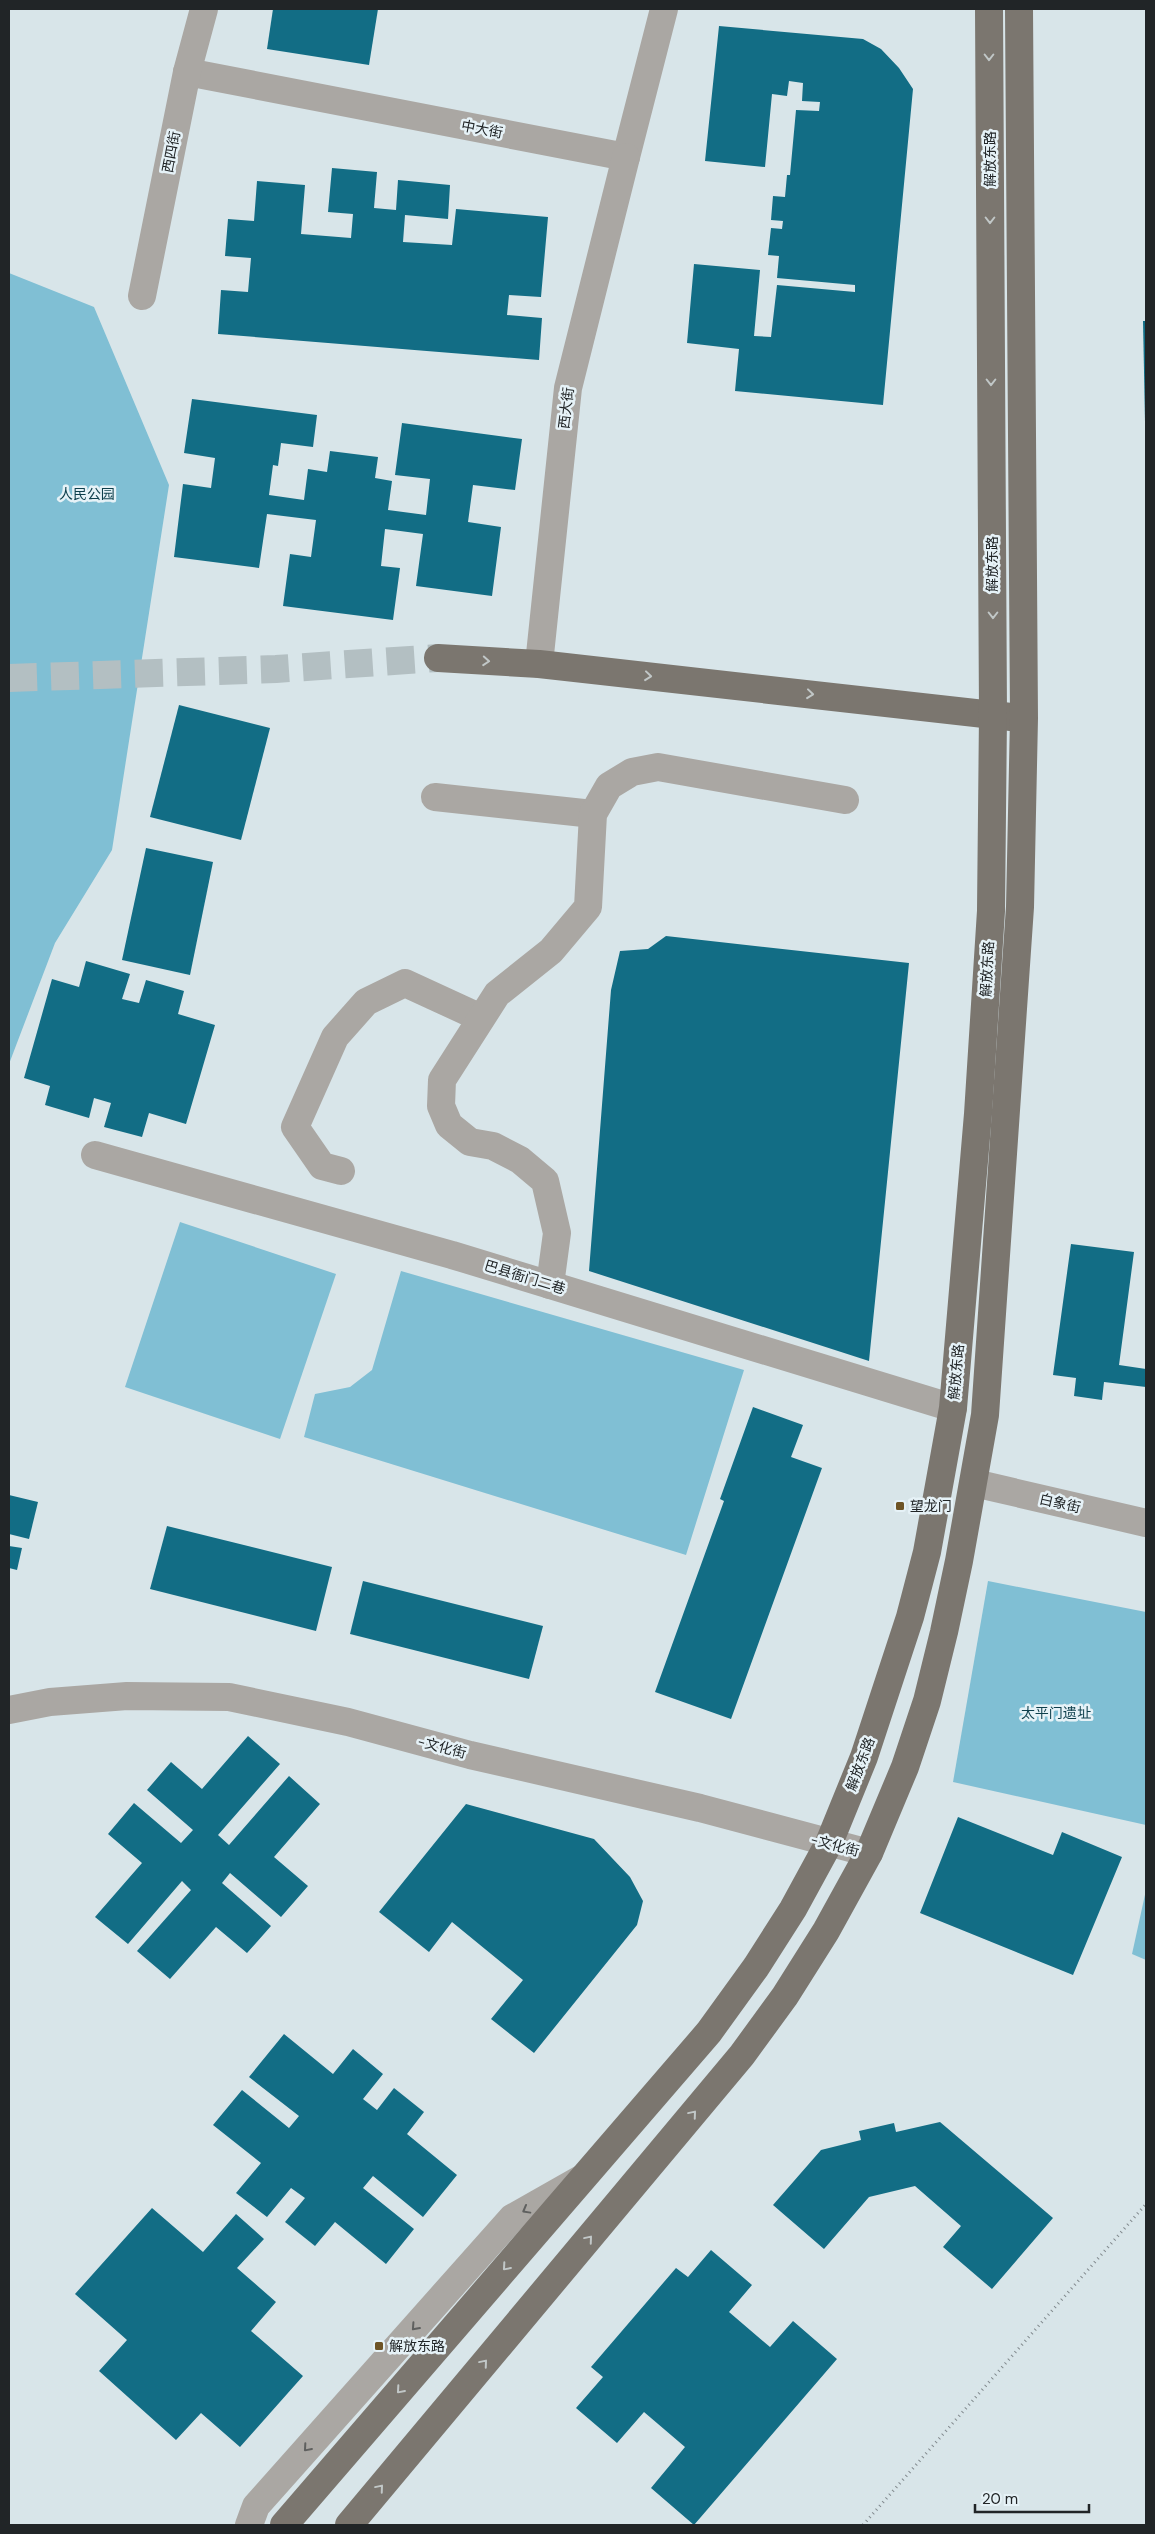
<svg xmlns="http://www.w3.org/2000/svg" width="1155" height="2534" font-family="'DM Sans','Noto Sans SC',sans-serif">
<rect width="100%" height="100%" fill="#d8e5e9"/>
<g fill="#80bfd4">
<path d="M9 273 94 307 169 485 112 850 55 943 9 1064Z"/>
<path d="M180 1222 336 1274 280 1439 125 1387Z"/>
<path d="M401 1271 744 1370 686 1555 304 1437 315 1394 350 1387 372 1370Z"/>
<path d="M988 1581 1146 1612V1825L953 1782Z"/>
<path d="M1146 1890V1960L1132 1954Z"/>
</g>
<g fill="#126d85">
<path d="M273 9H378L369 65 267 49Z"/>
<path d="M719 26 863 39 881 49 899 68 913 89 883 405 735 391 739 349 687 343 694 264 760 270 754 336 771 337 777 285 855 292V285L777 278 779 256 768 255 771 228 782 229 783 221 771 220 773 196 785 197 787 175H790L796 110 819 111 820 102 802 101 803 83 789 81 787 96 772 94 765 167 705 161Z"/>
<path d="M332 168 377 172 374 208 396 210 398 180 450 185 448 219 405 215 403 242 452 245 456 209 548 217 541 297 509 295 507 315 542 318 539 360 218 334 221 290 248 292 251 258 225 256 228 219 254 221 257 181 305 185 301 234 351 238 353 214 328 212Z"/>
<path d="M1143 321H1146V422H1145Z"/>
<path d="M192 399 317 415 313 447 281 443 278 466 273 465 269 495 304 500 308 469 327 472 330 451 378 457 375 478 392 481 388 510 426 515 430 479 395 475 402 423 522 439 515 490 473 485 468 522 501 527 492 596 416 586 423 534 385 529 381 566 400 568 393 620 283 606 290 554 311 557 316 520 267 514 259 568 174 557 183 484 211 488 215 458 184 453Z"/>
<path d="M179 705 270 728 241 840 150 817Z"/>
<path d="M146 848 213 862 190 975 122 960Z"/>
<path d="M666 936 909 963 869 1361 589 1271 611 990 620 951 648 949Z"/>
<path d="M86 961 130 974 122 999 139 1003 146 980 184 991 178 1014 215 1025 186 1124 149 1113 142 1137 104 1127 111 1103 94 1098 89 1118 45 1105 50 1086 24 1078 52 979 79 987Z"/>
<path d="M1071 1244 1134 1252 1119 1365 1146 1369V1387L1104 1382 1102 1400 1074 1396 1076 1378 1053 1375Z"/>
<path d="M753 1407 803 1425 791 1457 822 1468 731 1719 655 1692 724 1501 720 1499Z"/>
<path d="M9 1495 38 1502 29 1539 9 1534Z"/>
<path d="M167 1526 332 1567 316 1631 150 1589Z"/>
<path d="M9 1546 22 1548 17 1570 9 1568Z"/>
<path d="M363 1581 543 1626 529 1679 350 1634Z"/>
<path d="M248 1736 280 1764 218 1835 229 1845 289 1776 320 1804 274 1857 308 1886 281 1917 230 1873 222 1883 271 1926 247 1953 216 1927 170 1979 137 1951 191 1890 182 1881 128 1944 95 1917 142 1863 108 1834 134 1803 181 1843 193 1830 147 1790 171 1762 202 1789Z"/>
<path d="M466 1804 594 1839 630 1877 643 1901 637 1925 534 2053 491 2019 523 1980 452 1922 429 1952 379 1912Z"/>
<path d="M958 1817 1053 1855 1062 1832 1122 1857 1073 1975 920 1913Z"/>
<path d="M284 2034 333 2074 353 2049 383 2074 363 2099 377 2110 394 2088 424 2112 407 2134 457 2175 423 2217 373 2176 363 2188 414 2229 386 2264 335 2222 315 2246 285 2222 305 2198 291 2188 267 2217 236 2193 261 2163 213 2125 242 2090 289 2128 299 2116 249 2077Z"/>
<path d="M940 2122 1053 2218 992 2289 943 2247 961 2226 915 2186 869 2197 824 2249 773 2205 821 2150 861 2140 859 2131 894 2123 896 2132Z"/>
<path d="M152 2208 203 2252 236 2214 264 2239 237 2268 276 2302 251 2331 303 2376 240 2447 201 2413 176 2440 99 2371 127 2340 75 2294Z"/>
<path d="M711 2250 752 2285 729 2312 770 2347 793 2321 837 2359 694 2525 651 2488 685 2447 644 2412 617 2443 576 2408 603 2377 591 2367 676 2268 688 2277Z"/>
</g>
<g fill="none" stroke-linecap="round" stroke-linejoin="round">
<path stroke="#b3bfc2" stroke-width="28" stroke-dasharray="28 14" stroke-linecap="butt" d="M9 678 276 669 438 658"/>
<path stroke="#828a8e" stroke-width="3" stroke-dasharray="1 4" stroke-linecap="butt" d="M863 2525 1146 2204"/>
<g stroke="#aaa7a3" stroke-width="28">
<path d="M187 72 626 157 664 9"/>
<path d="M142 296 187 72 204 9"/>
<path d="M539 664 568 388 626 157"/>
<path d="M435 797 593 814"/>
<path d="M95 1155 452 1255 953 1408"/>
<path d="M341 1171 322 1166 295 1127 335 1037 366 1002 405 983 481 1018"/>
<path d="M550 1285 557 1233 545 1181 520 1160 493 1146 470 1142 449 1125 441 1106 442 1080 497 994 551 951 588 907 593 814 609 786 632 772 658 767 845 800"/>
<path d="M974 1483 1146 1523"/>
<path d="M9 1710 50 1702 127 1696 229 1697 348 1722 470 1755 700 1808 869 1853"/>
<path d="M249 2525 256 2506 512 2218 581 2179"/>
</g>
<g stroke="#7b766f" stroke-width="28">
<path d="M438 658 539 664 1011 717"/>
<path d="M284 2525 709 2032 756 1967 793 1909 829 1843 864 1757 910 1617 927 1552 953 1408 978 1114 991 911 993 715 989 9"/>
<path d="M349 2525 742 2055 785 1996 826 1931 869 1853 905 1767 927 1701 944 1632 959 1561 985 1415 1020 907 1024 718 1019 9"/>
</g>
</g>
<defs><path id="oneway-chevron" d="M-2-3.5L2.5 0L-2 3.5" fill="none" stroke-width="1.6" stroke-linecap="round" stroke-linejoin="round" transform="scale(1.25)"/></defs>
<g stroke="#c1c7c7">
<use href="#oneway-chevron" transform="translate(989 57) rotate(90)"/>
<use href="#oneway-chevron" transform="translate(990 220) rotate(90)"/>
<use href="#oneway-chevron" transform="translate(991 382) rotate(90)"/>
<use href="#oneway-chevron" transform="translate(993 615) rotate(90)"/>
<use href="#oneway-chevron" transform="translate(486 661) rotate(4)"/>
<use href="#oneway-chevron" transform="translate(648 676) rotate(6)"/>
<use href="#oneway-chevron" transform="translate(810 694) rotate(6)"/>
<use href="#oneway-chevron" transform="translate(693 2114) rotate(-50)"/>
<use href="#oneway-chevron" transform="translate(589 2239) rotate(-50)"/>
<use href="#oneway-chevron" transform="translate(506 2267) rotate(131)"/>
<use href="#oneway-chevron" transform="translate(484 2363) rotate(-50)"/>
<use href="#oneway-chevron" transform="translate(400 2390) rotate(131)"/>
<use href="#oneway-chevron" transform="translate(380 2488) rotate(-50)"/>
</g>
<g stroke="#5f605f">
<use href="#oneway-chevron" transform="translate(526 2210) rotate(151)"/>
<use href="#oneway-chevron" transform="translate(415 2327) rotate(132)"/>
<use href="#oneway-chevron" transform="translate(307 2448) rotate(131)"/>
</g>
<g fill="#6e5426" stroke="#e6f2f7" stroke-width="2">
<rect x="895" y="1501" width="10" height="10" rx="2.5"/>
<rect x="374" y="2341" width="10" height="10" rx="2.5"/>
</g>
<g text-anchor="middle" dominant-baseline="central" stroke-width="5" stroke-linejoin="round" paint-order="stroke">
<g font-size="14" fill="#212527" stroke="#e6f2f7">
<text transform="translate(482 129) rotate(11)">中大街</text>
<text transform="translate(171 152) rotate(-79)">西四街</text>
<text transform="translate(990 159) rotate(-90)">解放东路</text>
<text transform="translate(566 408) rotate(-83)">西大街</text>
<text transform="translate(992 564) rotate(-90)">解放东路</text>
<text transform="translate(987 969) rotate(-87)">解放东路</text>
<text transform="translate(525 1277) rotate(17)">巴县衙门二巷</text>
<text transform="translate(956 1372) rotate(-85)">解放东路</text>
<text transform="translate(1060 1503) rotate(13)">白象街</text>
<text transform="translate(442 1747) rotate(15)">-文化街</text>
<text transform="translate(860 1764) rotate(-69)">解放东路</text>
<text transform="translate(835 1845) rotate(15)">-文化街</text>
</g>
<g font-size="14" fill="#0e3f4c" stroke="#e6f2f7">
<text x="87" y="494">人民公园</text>
<text x="1056" y="1713">太平门遗址</text>
</g>
<g font-size="14" fill="#212527" stroke="#e6f2f7" text-anchor="start">
<text x="910" y="1506">望龙门</text>
<text x="389" y="2346">解放东路</text>
</g>
</g>
<rect width="1155" height="2534" fill="none" stroke="#212527" stroke-width="20"/>
<path d="M975 2504v8h114v-8" fill="none" stroke="#212527" stroke-width="2.5"/>
<text x="982" y="2504" font-size="15" fill="#212527" stroke="#e6f2f7" stroke-width="4" paint-order="stroke">20 m</text>
</svg>
